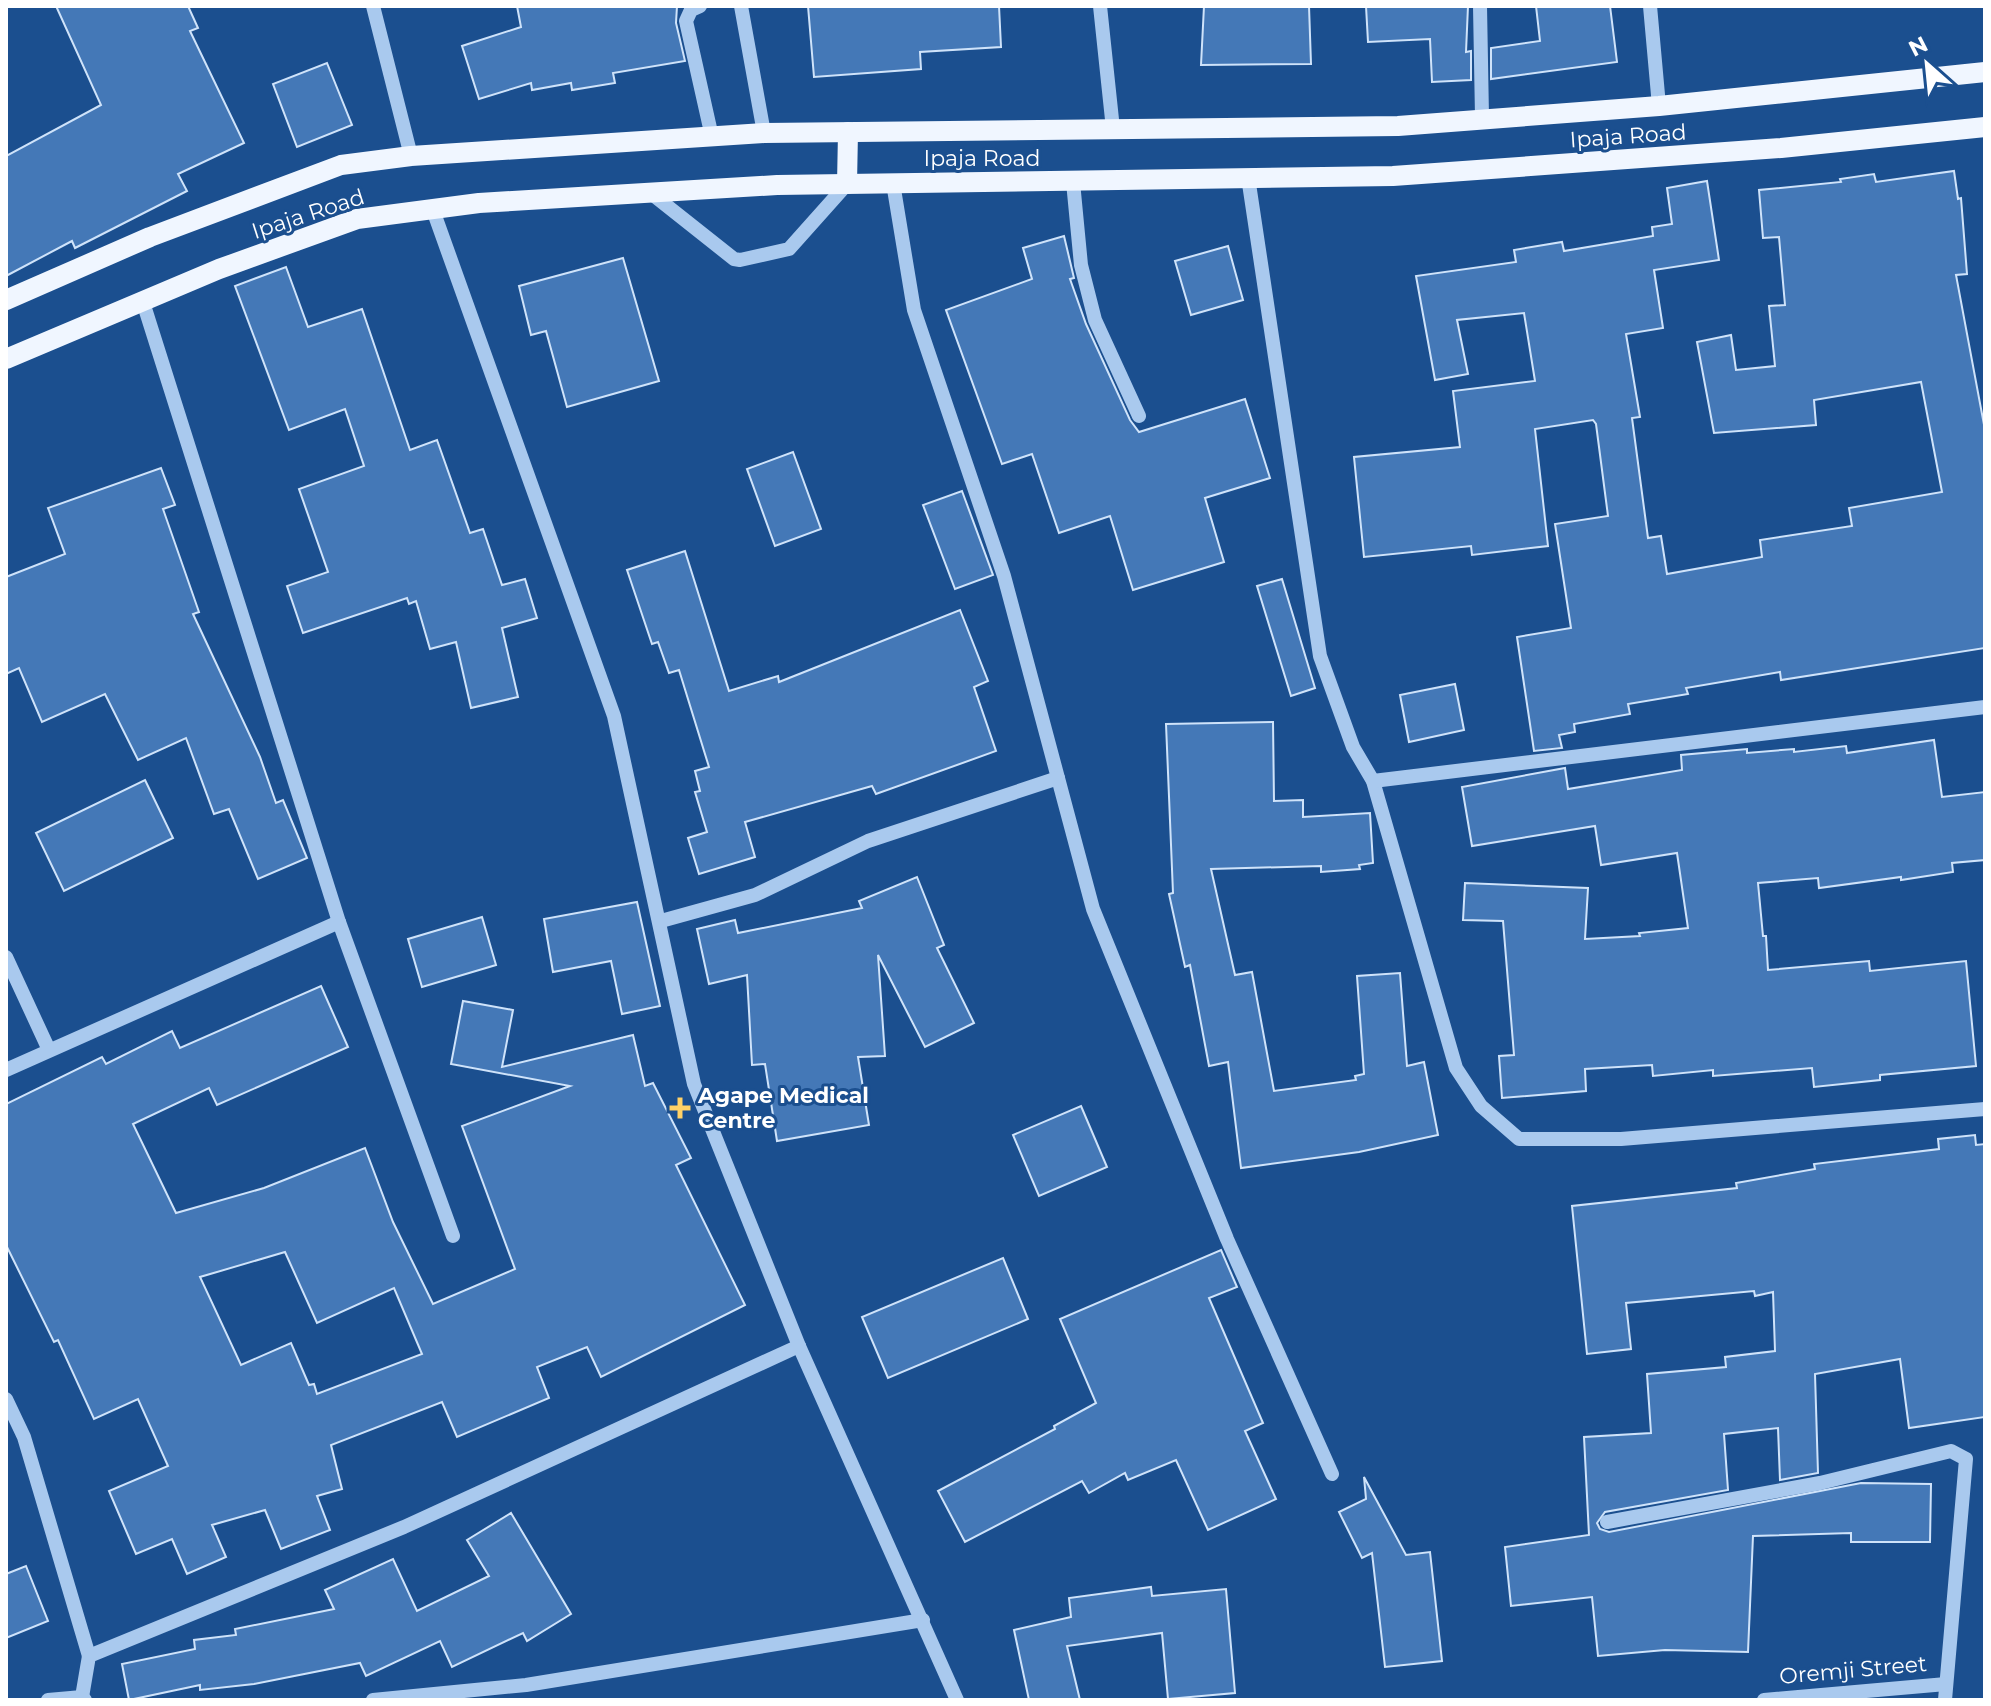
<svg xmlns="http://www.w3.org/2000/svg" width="1991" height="1706" font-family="Montserrat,sans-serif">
<rect width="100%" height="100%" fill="#1b4f8f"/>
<g fill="#4478b7" stroke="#cfe3fa" stroke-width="2" fill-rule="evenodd">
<path d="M56 6H188L198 28 190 31 244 143 178 174 187 191 75 248 72 241 6 276V156L101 105Z"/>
<path d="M517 6H677L676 23 685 61 613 73 615 83 572 90 571 83 532 90 531 83 479 99 462 46 521 27Z"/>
<path d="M808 6H999L1001 47 920 52 921 69 814 77Z"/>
<path d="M1204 6H1309L1311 64 1201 65Z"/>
<path d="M1366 6H1468L1466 52 1471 51V80L1432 82 1430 39 1368 42Z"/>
<path d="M1536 6H1610L1617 62 1491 79V48L1540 41Z"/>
<path d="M327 63 352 125 297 147 273 84Z"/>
<path d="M1954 171 1958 199 1961 198 1967 274 1956 275 1985 430V648L1781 680 1780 672 1686 688 1688 694 1628 704 1630 714 1574 724 1575 732 1559 735 1562 748 1534 751 1517 637 1571 628 1555 524 1608 516 1596 424 1593 420 1535 429 1548 546 1472 555 1471 546 1364 557 1354 457 1460 447 1453 391 1535 381 1524 313 1457 320 1468 374 1435 380 1416 276 1516 262 1514 250 1562 242 1564 251 1653 236 1652 227 1672 224 1667 188 1707 181 1719 260 1654 270 1663 328 1626 334 1640 417 1632 418 1648 538 1661 536 1667 574 1762 557 1760 540 1852 526 1849 508 1942 492 1921 382 1814 400 1816 425 1714 433 1697 342 1731 335 1736 370 1775 366 1769 306 1785 305 1779 237 1763 238 1759 190 1841 182 1840 179 1874 174 1876 182Z"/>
<path d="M1064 236 1074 278 1070 279 1086 324 1130 420 1139 432 1245 399 1270 478 1205 498 1224 562 1133 590 1110 516 1059 533 1032 454 1002 464 946 310 1032 279 1023 248Z"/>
<path d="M1228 246 1243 300 1191 315 1175 261Z"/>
<path d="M623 258 659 381 567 407 546 331 531 335 519 286Z"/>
<path d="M286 267 308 327 362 309 410 450 437 440 470 533 483 529 502 585 525 579 537 618 502 628 518 697 471 708 456 642 430 649 416 601 409 604 407 598 303 633 287 586 328 572 299 489 364 466 345 409 289 430 235 286Z"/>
<path d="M793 452 821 529 775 546 747 469Z"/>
<path d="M161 468 175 505 163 509 199 612 193 614 260 757 276 803 283 800 307 858 258 879 229 809 214 814 186 738 138 760 105 694 42 722 19 668 6 674V577L65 554 48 508Z"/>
<path d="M962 491 993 575 955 589 923 505Z"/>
<path d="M685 551 729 691 778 676 779 682 960 610 988 681 974 687 996 751 876 794 872 786 745 822 755 857 699 874 688 838 707 832 695 792 700 791 695 771 709 767 679 670 669 673 658 642 652 644 627 570Z"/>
<path d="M1282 579 1315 688 1291 696 1257 586Z"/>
<path d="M1455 684 1464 730 1409 742 1400 695Z"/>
<path d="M1273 722 1274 801 1303 800V817L1370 813 1373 863 1359 865 1360 869 1321 872V866L1211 869 1235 975 1252 972 1274 1091 1356 1080 1355 1076 1364 1074 1357 976 1400 973 1407 1066 1424 1062 1438 1135 1359 1152 1241 1168 1228 1062 1209 1066 1190 965 1185 967 1169 894 1173 893 1166 724Z"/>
<path d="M1934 740 1942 797 1985 792V860L1952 863 1953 872 1901 880V877L1819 888 1818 878 1758 883 1763 936H1766L1768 970 1869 961 1870 971 1966 961 1976 1066 1880 1075V1080L1814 1087 1812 1068 1713 1076V1070L1653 1076 1652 1065 1585 1069 1586 1091 1502 1098 1499 1056 1514 1055 1503 921 1463 920 1465 883 1588 888 1585 939 1640 936 1639 933 1688 928 1677 853 1601 865 1595 826 1472 846 1462 787 1565 768 1568 789 1682 770 1681 755 1747 749V753L1794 749V752L1846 746 1847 753Z"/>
<path d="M145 780 173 838 64 891 36 833Z"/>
<path d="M917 877 944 945 937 948 974 1023 925 1047 878 955 885 1056 858 1057 869 1125 777 1141 765 1064 752 1065 747 975 709 984 697 929 735 920 738 933 862 908 859 901Z"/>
<path d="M637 902 660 1006 622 1014 611 961 553 972 544 919Z"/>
<path d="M482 917 496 965 422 987 408 939Z"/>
<path d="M321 986 348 1047 217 1105 209 1088 133 1124 176 1213 264 1188 365 1148 393 1222 433 1304 515 1269 462 1126 570 1086 451 1064 463 1001 513 1010 502 1067 633 1035 645 1086 653 1083 691 1158 676 1165 745 1305 601 1377 587 1347 537 1367 549 1398 457 1437 442 1402 331 1445 342 1489 317 1496 330 1530 281 1549 265 1510 212 1525 226 1557 187 1574 172 1539 136 1554 109 1491 168 1466 138 1399 94 1419 58 1340 54 1342 6 1245V1104L102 1057 106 1064 172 1031 180 1048ZM285 1252 317 1323 394 1288 422 1354 317 1394 314 1384 309 1385 291 1343 241 1365 200 1277Z"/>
<path d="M1081 1106 1107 1167 1039 1196 1013 1135Z"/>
<path d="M1975 1135 1976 1145 1985 1144V1417L1909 1428 1900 1359 1815 1374 1818 1473 1780 1480 1778 1428 1724 1434 1728 1490 1605 1512 1597 1523 1600 1529 1609 1532 1861 1483 1931 1484 1930 1542H1851V1533L1753 1536 1748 1652 1665 1650 1598 1656 1592 1597 1511 1606 1505 1547 1589 1535 1584 1437 1651 1433 1647 1374 1726 1367 1725 1357 1775 1351 1773 1292 1755 1296 1754 1291 1626 1303 1631 1349 1587 1354 1572 1206 1737 1188 1736 1183 1815 1169 1814 1164 1939 1149 1938 1139Z"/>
<path d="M1221 1250 1237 1287 1209 1298 1263 1423 1245 1431 1276 1499 1208 1530 1176 1460 1128 1480 1125 1473 1089 1493 1082 1481 965 1542 938 1491 1055 1429 1054 1426 1096 1403 1060 1319Z"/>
<path d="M1003 1258 1028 1319 888 1378 862 1317Z"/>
<path d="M1364 1477 1406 1555 1430 1552 1442 1661 1385 1667 1372 1553 1362 1558 1339 1512 1366 1499Z"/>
<path d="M511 1513 571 1614 527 1641 523 1633 452 1667 440 1641 366 1676 360 1663 254 1684 200 1690V1685L129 1700 122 1664 195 1649 194 1640 236 1635 235 1629 334 1609 325 1590 393 1559 417 1611 489 1576 467 1540Z"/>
<path d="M26 1566 48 1621 6 1638V1574Z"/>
<path d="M1151 1587 1152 1596 1226 1589 1235 1693 1168 1699 1162 1633 1067 1646 1080 1700H1029L1014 1630 1071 1617 1069 1598Z"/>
</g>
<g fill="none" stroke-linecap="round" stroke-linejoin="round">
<g stroke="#a9c9ee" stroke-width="14">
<path d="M373 6 411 156"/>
<path d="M700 6 691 10 686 21 712 137"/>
<path d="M741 6 764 133"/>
<path d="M1100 6 1113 129"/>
<path d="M1480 6 1482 117"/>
<path d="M1650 6 1659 106"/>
<path d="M1248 177 1320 656 1353 747 1373 781 1456 1068 1481 1106 1519 1139H1621L1985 1109"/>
<path d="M1073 182 1081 265 1095 320 1139 416"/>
<path d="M893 183 914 310 1004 576 1093 909 1227 1239 1332 1474"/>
<path d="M652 194 734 259 740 260 789 249 847 184"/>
<path d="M433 210 614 716 694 1084 799 1346 957 1700"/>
<path d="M143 302 339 922 453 1236"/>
<path d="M1373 781 1985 707"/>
<path d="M661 921 755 895 868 841 1058 778"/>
<path d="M6 957 49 1050"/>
<path d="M6 1070 339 922"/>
<path d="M6 1399 24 1437 89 1656"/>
<path d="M1607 1522 1820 1483 1951 1451 1966 1459 1945 1700"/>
<path d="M82 1697 89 1656 404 1527 799 1346"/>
<path d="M48 1700 82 1697 85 1700"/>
<path d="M373 1700 526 1685 923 1620"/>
<path d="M1764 1700 1946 1684"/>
</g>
<g stroke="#f0f6ff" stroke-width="20">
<path d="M847 184 848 132"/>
<path d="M6 300 150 237 341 165 411 156 764 133 1398 126 1659 106 1985 72"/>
<path d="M6 359 219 269 357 219 479 203 777 185 1393 176 1781 148 1985 127"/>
</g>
</g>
<path fill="#ffd166" stroke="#1b4f8f" stroke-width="3" d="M676 1096h8v8h8v8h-8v8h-8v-8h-8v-8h8z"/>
<g text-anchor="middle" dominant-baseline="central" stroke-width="6" stroke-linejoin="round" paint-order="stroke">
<g font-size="22" fill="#fff" stroke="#1b4f8f">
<text transform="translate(1628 136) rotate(-4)">Ipaja Road</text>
<text x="982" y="158">Ipaja Road</text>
<text transform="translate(308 214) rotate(-18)">Ipaja Road</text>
<text transform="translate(1853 1670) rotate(-5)">Oremji Street</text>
</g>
<g font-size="22" font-weight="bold" fill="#fff" stroke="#1b4f8f" text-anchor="start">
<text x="698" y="1095">Agape Medical<tspan x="698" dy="25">Centre</tspan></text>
</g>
</g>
<rect width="1991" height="1706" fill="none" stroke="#ffffff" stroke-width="16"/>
<g transform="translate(1927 64) rotate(333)" stroke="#1b4f8f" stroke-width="6" paint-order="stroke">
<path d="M0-6L14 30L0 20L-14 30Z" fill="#ffffff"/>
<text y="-12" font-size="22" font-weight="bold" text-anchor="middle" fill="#ffffff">N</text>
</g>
</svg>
